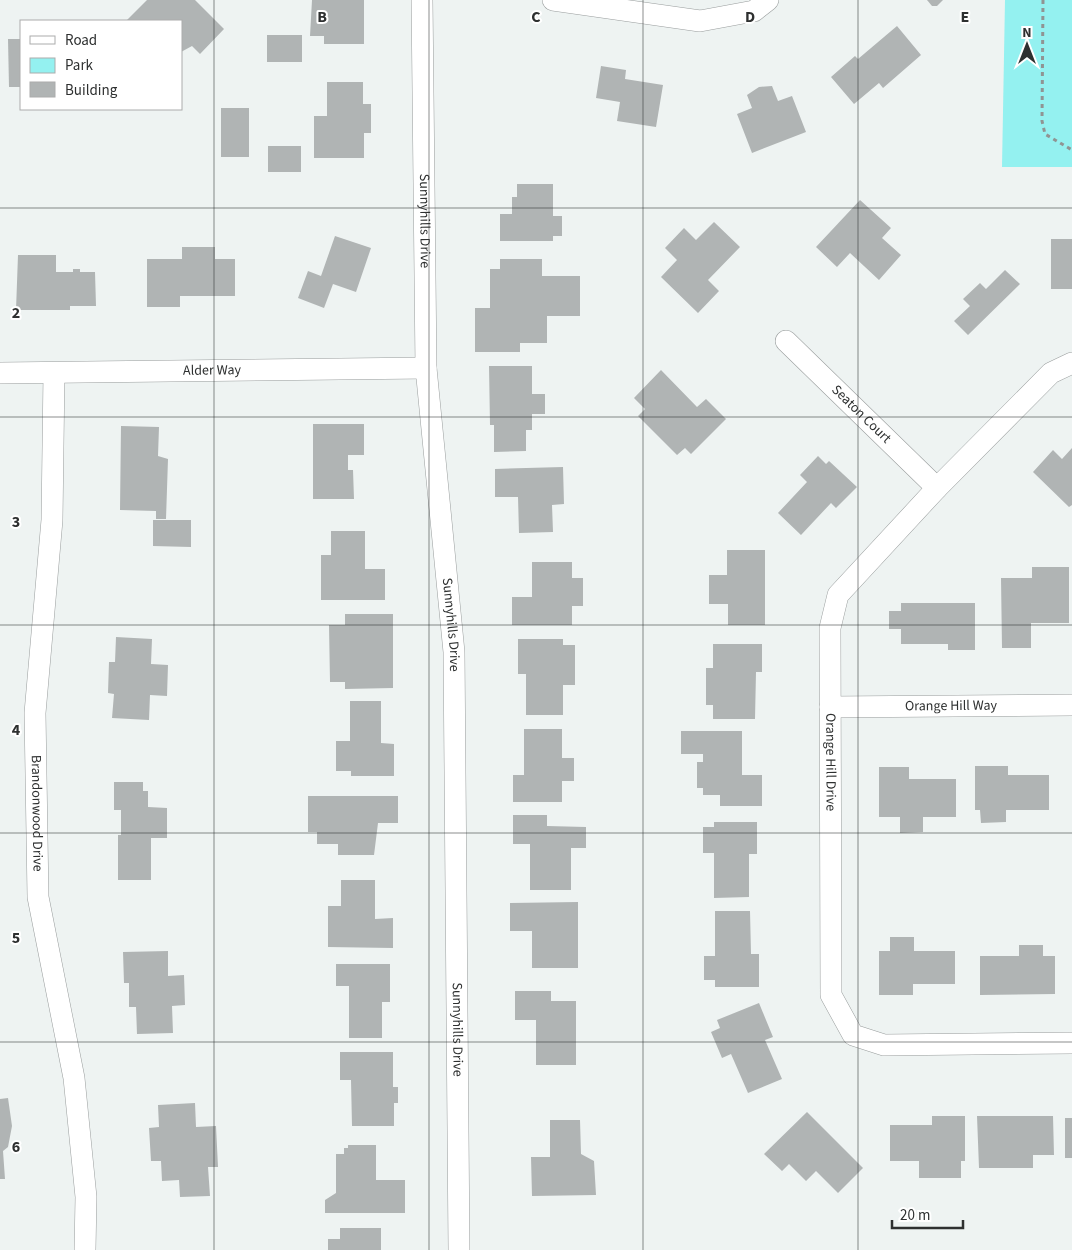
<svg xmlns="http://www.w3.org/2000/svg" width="1072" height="1250" font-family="'Source Sans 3',sans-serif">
<rect width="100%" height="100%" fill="#eef3f2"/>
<path fill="#94f1f0" d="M1005 0H1072V167H1002Z"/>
<g fill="#b0b4b4">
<path d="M147 0H195L224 29 200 54 192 46 181 52V21H126Z"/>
<path d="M312 0H364V44H324V36H310Z"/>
<path d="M927 0H943L937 6H932Z"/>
<path d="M897 26 921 55 883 88 879 83 854 104 831 77 855 56 858 59Z"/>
<rect x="267" y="35" width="35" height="27"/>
<path d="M8 39H21V87H9Z"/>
<path d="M601 66 626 70 625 79 663 85 656 127 617 121 620 102 596 98Z"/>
<path d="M327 82H363V104H371V133H364V158H314V116H327Z"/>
<path d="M772 86 778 101 792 96 806 132 752 153 737 114 752 108 747 95 759 87Z"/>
<rect x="221" y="108" width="28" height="49"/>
<rect x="268" y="146" width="33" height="26"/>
<path d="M517 184H553V216H562V236H553V241H500V214H512V197H517Z"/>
<path d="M860 200 891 228 882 238 901 255 879 280 850 253 837 267 816 247Z"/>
<path d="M714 222 740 247 708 280 719 291 698 313 661 277 677 260 665 248 684 228 696 240Z"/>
<path d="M335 236 371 248 356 292 333 284 324 308 298 298 308 271 321 276Z"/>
<rect x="1051" y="239" width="21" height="50"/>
<path d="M182 247H215V259H235V296H180V307H147V259H182Z"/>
<path d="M18 255H56V272H73V269H80V272H95L96 306H70V310H16Z"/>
<path d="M500 259H542V276H580V316H547V343H520V352H475V308H490V269H500Z"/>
<path d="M1005 270 1020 284 968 335 954 321 970 306 963 299 980 283 986 289Z"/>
<path d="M489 366H532V394H545V414H532V430H526V451L494 452V425H490Z"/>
<path d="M661 370 697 407 706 399 726 419 691 454 685 448 677 455 638 416 645 409 634 398Z"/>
<path d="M313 424H364V455H348V470H353L354 499H313Z"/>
<path d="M121 426 159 427 158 456 168 459 166 519H156V511L120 510Z"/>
<path d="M1072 448V505L1069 507 1033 472 1053 450 1062 459Z"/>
<path d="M818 456 826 464 829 461 857 487 836 508 831 503 801 535 778 513 807 482 800 475Z"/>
<path d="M563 467 564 504 552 505 553 532 519 533 518 497H495V469Z"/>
<path d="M153 520H191V547L153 546Z"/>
<path d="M331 531H365V569H385V600H321V555H331Z"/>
<path d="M727 550H765V625H728V604H709V575H727Z"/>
<path d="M532 562H572V578H583V606H572V625H512V597H532Z"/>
<path d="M1032 567H1069V623H1031V648H1002L1001 578H1032Z"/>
<path d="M901 603H975V650H948V644H901V629H889V611H901Z"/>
<path d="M345 614H393V688L345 689V682H330L329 625H345Z"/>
<path d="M116 637 152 639 151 664 168 665 167 696 150 695 149 720 112 718 114 694 108 693 109 662H115Z"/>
<path d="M518 639H563V645H575V685H563V715H526V674H518Z"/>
<path d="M713 644H762V672H756L755 719H713V705H706V668H713Z"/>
<path d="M350 701H381V743L394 744V776H351V771H336V741H350Z"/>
<path d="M524 729H562V758H574V781H562V802H513V775H524Z"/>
<path d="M681 731H742V775H762V806H720V795H703V788H697V762H703V754H681Z"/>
<path d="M975 766H1008V775H1049V810H1006V822L981 823 980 810H975Z"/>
<path d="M879 767H909V779H956V817H923V832L900 833V817H879Z"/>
<path d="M114 782H143V791H148V807L167 808V838H151V880H118V835H121V810H114Z"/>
<path d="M308 796H398V823H378L374 855H338V844H317V832H308Z"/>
<path d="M513 815H547V826L586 827V848H571V890H530V844H513Z"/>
<path d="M714 822H757V854H749V897L714 898V853H703V827H714Z"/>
<path d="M341 880H375V919L393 918V948L328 947V906H341Z"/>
<path d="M578 902V968H532V931H510V903Z"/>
<path d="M715 911H750L751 954H759V987H715V980H704V956H715Z"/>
<path d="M890 937H914V951H955V984H913V995H879V951H890Z"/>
<path d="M1019 945H1043V956H1055V994L980 995V956H1019Z"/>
<path d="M168 951V976L184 975 185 1005 172 1006 173 1033 137 1034 136 1007H129V983H124L123 952Z"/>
<path d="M336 964H390V1002H382V1038H349V986H336Z"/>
<path d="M515 991H551V1001H576V1065H536V1020H515Z"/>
<path d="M759 1003 773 1037 765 1040 782 1079 748 1093 731 1054 722 1058 711 1032 720 1028 717 1020Z"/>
<path d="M340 1052H393V1087H398V1103H394V1126H352L351 1080H340Z"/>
<path d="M8 1098 12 1126 8 1147 3 1151 5 1179H0V1099Z"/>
<path d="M195 1103 196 1127 216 1126 218 1167H208L210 1196 180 1197 179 1180 162 1181 161 1161H151L149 1128 159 1127 158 1105Z"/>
<path d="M807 1112 863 1168 838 1193 816 1171 806 1181 789 1164 782 1171 764 1154Z"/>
<path d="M932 1116H965V1161H961V1178H919V1161H890V1125H932Z"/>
<path d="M977 1116H1053L1054 1155H1033V1168H979Z"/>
<rect x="1065" y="1118" width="7" height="40"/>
<path d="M550 1120H580L581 1154 594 1161 596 1195 532 1196 531 1157H550Z"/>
<path d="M348 1145H376V1180H405V1213H325V1200L336 1193V1154H344V1148H348Z"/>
<path d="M340 1228H381V1250H328V1239H340Z"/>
</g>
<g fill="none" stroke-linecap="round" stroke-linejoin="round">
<defs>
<g id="minor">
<path id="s1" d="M422 0 426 368 454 652 459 1250"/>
<path d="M553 0 700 21 754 11 768 0"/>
<path id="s2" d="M786 341 937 488"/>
<path id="s3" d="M1072 363 1051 373 937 488 838 595 830 628 831 995 853 1035 884 1045 1072 1043"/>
<path id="s4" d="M0 373 426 368"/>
<path id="s5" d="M54 373 52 520 35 713 38 897 74 1078 86 1197 85 1250"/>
<path id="s6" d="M830 707 1072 705"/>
</g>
</defs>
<use href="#minor" stroke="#999d9d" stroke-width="22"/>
<path stroke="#909493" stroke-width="3" stroke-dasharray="4 4" stroke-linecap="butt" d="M1043 0 1042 121 1045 134 1072 150"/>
<use href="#minor" stroke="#fff" stroke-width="21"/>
</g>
<path fill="none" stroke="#2e3030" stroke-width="1" stroke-opacity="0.55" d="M214 0V1250M429 0V1250M643 0V1250M858 0V1250M0 208H1072M0 417H1072M0 625H1072M0 833H1072M0 1042H1072"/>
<g text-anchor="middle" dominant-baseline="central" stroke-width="4" stroke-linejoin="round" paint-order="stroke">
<g font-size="14" fill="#2e3030" stroke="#fff">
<text stroke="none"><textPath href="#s1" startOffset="221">Sunnyhills Drive</textPath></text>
<text stroke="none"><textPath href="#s4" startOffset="212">Alder Way</textPath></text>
<text stroke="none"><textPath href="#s2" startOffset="105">Seaton Court</textPath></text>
<text stroke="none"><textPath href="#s1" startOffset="626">Sunnyhills Drive</textPath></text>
<text stroke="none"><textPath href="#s6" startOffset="121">Orange Hill Way</textPath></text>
<text stroke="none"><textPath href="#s3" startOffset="499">Orange Hill Drive</textPath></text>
<text stroke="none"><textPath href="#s5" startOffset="441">Brandonwood Drive</textPath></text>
<text stroke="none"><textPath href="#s1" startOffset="1031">Sunnyhills Drive</textPath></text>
</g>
</g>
<g font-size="16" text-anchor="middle" font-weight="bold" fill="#2e3030" stroke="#fff" stroke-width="4" stroke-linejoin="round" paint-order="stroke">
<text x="322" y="22">B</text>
<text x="536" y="22">C</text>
<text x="750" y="22">D</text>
<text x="965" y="22">E</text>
<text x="16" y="318">2</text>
<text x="16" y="527">3</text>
<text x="16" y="735">4</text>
<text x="16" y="943">5</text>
<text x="16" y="1152">6</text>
</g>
<rect x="20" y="20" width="162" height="90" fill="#ffffff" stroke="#abacac"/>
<rect x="30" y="36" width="25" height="8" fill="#ffffff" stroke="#abacac"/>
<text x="65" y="45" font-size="15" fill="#2e3030">Road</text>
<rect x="30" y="58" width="25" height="15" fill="#94f1f0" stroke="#abacac"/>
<text x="65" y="70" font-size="15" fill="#2e3030">Park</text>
<rect x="30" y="82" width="25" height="15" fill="#b0b4b4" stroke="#abacac"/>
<text x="65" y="95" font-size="15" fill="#2e3030">Building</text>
<g transform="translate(1027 45)" stroke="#ffffff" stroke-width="4" paint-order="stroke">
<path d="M0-4L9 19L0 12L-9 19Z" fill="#2e3030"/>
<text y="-8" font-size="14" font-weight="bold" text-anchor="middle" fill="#2e3030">N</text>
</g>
<path d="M892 1220v8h71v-8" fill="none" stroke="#2e3030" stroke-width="2.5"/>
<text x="900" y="1220" font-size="15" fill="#2e3030" stroke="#ffffff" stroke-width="4" paint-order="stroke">20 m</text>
</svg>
